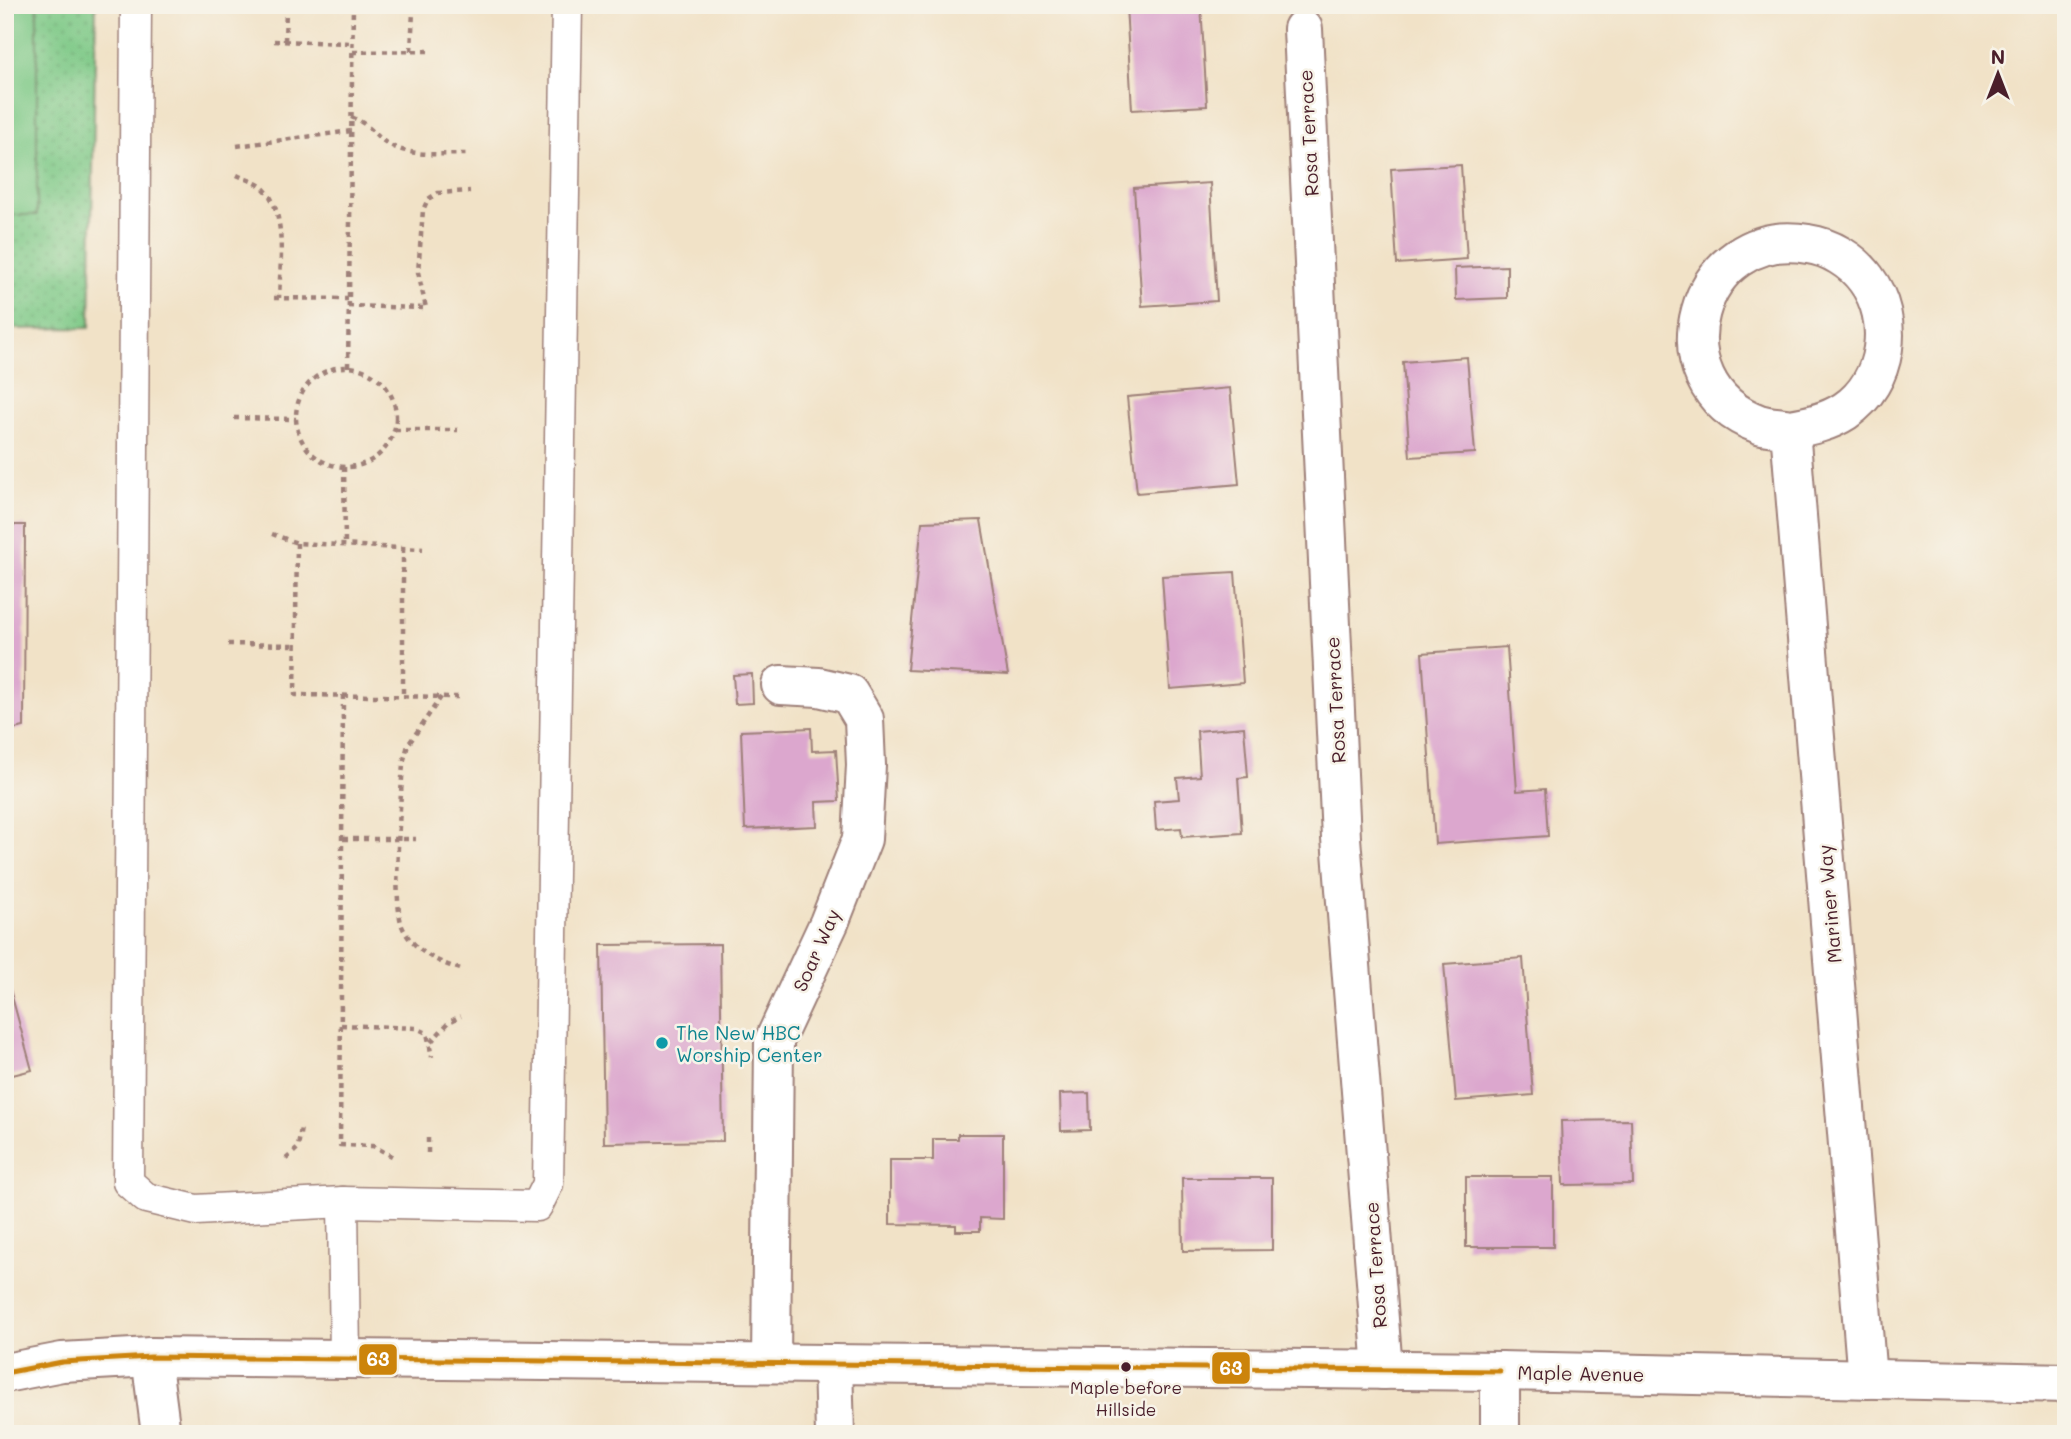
<svg xmlns="http://www.w3.org/2000/svg" width="2071" height="1439" font-family="Mali,sans-serif">
<defs>
<pattern id="green-dots" width="8" height="8" patternUnits="userSpaceOnUse" patternTransform="scale(1.75)"><rect width="8" height="8" fill="#7ec987"/><path d="M2 2h.1M6 6h.1" fill="none" stroke="#6eac75" stroke-width="1.8" stroke-linecap="round"/></pattern>
</defs>
<rect width="100%" height="100%" fill="#f7f3e8"/>
<filter id="ink" filterUnits="userSpaceOnUse"><feTurbulence type="fractalNoise" baseFrequency=".0143" numOctaves="2"/><feDisplacementMap in="SourceGraphic" scale="14" xChannelSelector="R" yChannelSelector="G"/><feConvolveMatrix kernelMatrix="1 2 1 2 8 2 1 2 1" color-interpolation-filters="sRGB"/></filter>
<filter id="wash" filterUnits="userSpaceOnUse"><feTurbulence type="fractalNoise" baseFrequency=".00686" numOctaves="4" result="noise"/><feDisplacementMap in="SourceGraphic" scale="28" xChannelSelector="R" yChannelSelector="G"/><feGaussianBlur stdDeviation="1.57" result="paint"/><feColorMatrix in="noise" values="0 0 0 0 0 0 0 0 0 0 0 0 0 0 0 0 0 1.4 0 .05"/><feComposite in="paint" operator="in"/></filter>
<g filter="url(#wash)">
<rect width="100%" height="100%" fill="#f1e2c7"/>
<path fill="url(#green-dots)" stroke="#647459" stroke-width="2" d="M37 5H96L90 328 5 329V215H37Z"/>
<rect fill="#7ec987" stroke="#647459" stroke-width="2" x="5" y="5" width="32" height="210"/>
<g id="blocks">
<g fill="#dca7ce">
<path d="M1126 5H1201L1207 106 1132 110Z"/>
<path d="M1461 165 1467 259 1397 264 1391 169Z"/>
<path d="M1210 183 1217 301 1142 306 1134 188Z"/>
<path d="M1507 266V298L1456 300 1455 268Z"/>
<path d="M1467 357 1475 453 1410 457 1403 362Z"/>
<path d="M1230 388 1239 484 1137 493 1127 397Z"/>
<path d="M981 520 1008 675 907 670 922 522Z"/>
<path d="M5 525H25L24 727 5 731Z"/>
<path d="M1235 572 1243 683 1170 689 1162 576Z"/>
<path d="M1507 647 1517 791 1545 789 1548 836 1435 844 1422 653Z"/>
<path d="M752 674 753 703 735 704 733 675Z"/>
<path d="M1244 727 1248 777 1238 778 1242 833 1182 837 1181 828 1156 830 1154 801 1179 799 1177 778 1200 776 1197 731Z"/>
<path d="M811 728 812 751 836 750 839 801 816 802 817 826 745 829 741 731Z"/>
<path d="M720 944 723 1141 604 1143 601 945Z"/>
<path d="M1523 958 1533 1095 1456 1101 1444 964Z"/>
<path d="M5 971 32 1070 5 1077Z"/>
<path d="M1089 1093 1090 1130 1061 1131 1060 1094Z"/>
<path d="M1631 1120 1633 1184 1563 1185 1561 1121Z"/>
<path d="M958 1134H1003V1219L980 1218V1231H956V1225L890 1224V1160H933V1139H958Z"/>
<rect x="1466" y="1177" width="87" height="70"/>
<path d="M1182 1178H1272V1250L1183 1251Z"/>
</g>
</g>
</g>
<g filter="url(#ink)">
<use href="#blocks" fill-opacity="0" stroke="#9e8079" stroke-width="2"/>
<g fill="none" stroke-linecap="round" stroke-linejoin="round">
<defs>
<g id="service">
<path d="M136 5 128 1182 146 1198 196 1210 343 1202 537 1206 548 1184 567 5"/>
<path d="M343 1202 345 1359"/>
</g>
<g id="minor">
<path d="M1303 29 1341 838 1383 1370"/>
<path d="M1790 429C1810 426 1828 422 1845 411 1888 382 1896 319 1866 279 1853 261 1830 247 1808 244 1695 224 1651 385 1759 424 1768 427 1780 427 1790 429L1867 1379"/>
<path d="M151 1357 161 1434"/>
<path d="M771 1363 774 1041 829 923 862 839 866 765 864 719 849 694 819 687 781 685"/>
<path d="M833 1364 835 1434"/>
</g>
<g id="tertiary">
<path d="M1500 1371V1434"/>
<path d="M5 1373 62 1362 151 1357 1500 1371 2066 1383"/>
</g>
</defs>
<use href="#service" stroke="#9e8079" stroke-width="33"/>
<use href="#minor" stroke="#9e8079" stroke-width="42"/>
<use href="#tertiary" stroke="#9e8079" stroke-width="42"/>
<g stroke="#9e8079" stroke-width="4.5" stroke-dasharray="5 5" stroke-linecap="butt">
<path d="M274 41 353 43"/>
<path d="M285 41 286 10"/>
<path d="M411 51 413 11"/>
<path d="M353 52 429 51"/>
<path d="M351 117C372 125 375 138 392 146 414 157 445 154 470 154"/>
<path d="M237 146 351 131"/>
<path d="M237 175C245 179 256 182 262 187 288 209 280 268 279 298"/>
<path d="M274 298 348 299"/>
<path d="M348 306 426 308 418 272 423 210 428 199 438 193 470 191"/>
<circle cx="346" cy="417" r="50"/>
<path d="M348 367 353 5"/>
<path d="M234 418 296 419"/>
<path d="M395 430H458"/>
<path d="M344 467 345 544"/>
<path d="M272 534 297 543 423 549"/>
<path d="M297 543 295 695 458 697"/>
<path d="M403 548V696"/>
<path d="M228 644 296 645"/>
<path d="M343 695 340 1145 373 1146 392 1156"/>
<path d="M441 697 408 745 403 763C401 798 392 898 402 926 412 950 438 963 461 969"/>
<path d="M343 839H416"/>
<path d="M341 1025 416 1028 427 1033 432 1057"/>
<path d="M431 1042 449 1022 461 1016"/>
<path d="M428 1138V1158"/>
<path d="M286 1159 298 1148 301 1127"/>
</g>
<use href="#service" stroke="#fff" stroke-width="30"/>
<use href="#minor" stroke="#fff" stroke-width="38"/>
<use href="#tertiary" stroke="#fff" stroke-width="38"/>
<defs>
<path id="bus-1" d="M5 1373 62 1362 151 1357 1500 1371"/>
</defs>
<use href="#bus-1" stroke="#f7f3e8" stroke-width="10"/>
<use href="#bus-1" stroke="#cc840b" stroke-width="5"/>
</g>
</g>
<circle fill="#0f9aa8" stroke="#f7f3e8" stroke-width="2.5" cx="662" cy="1043" r="7"/>
<circle fill="#4a1f2b" stroke="#f7f3e8" stroke-width="2.5" cx="1126" cy="1367" r="6"/>
<g text-anchor="middle" dominant-baseline="central" stroke-width="5" stroke-linejoin="round" paint-order="stroke">
<g font-size="17" fill="#4a1f2b" stroke="#f7f3e8">
<text x="1126" y="1387">Maple before<tspan x="1126" dy="22">Hillside</tspan></text>
</g>
<g font-size="19" fill="#4a1f2b" stroke="#f7f3e8">
<text transform="translate(1308 133) rotate(-93)">Rosa Terrace</text>
<text transform="translate(1335 700) rotate(-93)">Rosa Terrace</text>
<text transform="translate(1829 904) rotate(-95)">Mariner Way</text>
<text transform="translate(816 950) rotate(-66)">Soar Way</text>
<text transform="translate(1375 1265) rotate(-94)">Rosa Terrace</text>
<text transform="translate(1581 1373) rotate(1)">Maple Avenue</text>
</g>
<g font-size="19" fill="#0d838f" stroke="#f7f3e8" text-anchor="start">
<text x="676" y="1032">The New HBC<tspan x="676" dy="22">Worship Center</tspan></text>
</g>
</g>
<g stroke="#f7f3e8" stroke-width="2.5">
<rect x="358" y="1343" width="40" height="33" rx="7" fill="#cc840b"/>
<rect x="1211" y="1351" width="40" height="34" rx="7" fill="#cc840b"/>
</g>
<g font-size="19" text-anchor="middle" font-weight="bold" fill="#fff">
<text x="378" y="1366">63</text>
<text x="1231" y="1375">63</text>
</g>
<rect width="2071" height="1439" fill="none" stroke="#f7f3e8" stroke-width="28"/>
<g transform="translate(1998 74)" stroke="#f7f3e8" stroke-width="5" paint-order="stroke">
<path d="M0-5L12 26L0 18L-12 26Z" fill="#4a1f2b"/>
<text y="-10" font-size="19" font-weight="bold" text-anchor="middle" fill="#4a1f2b">N</text>
</g>
</svg>
